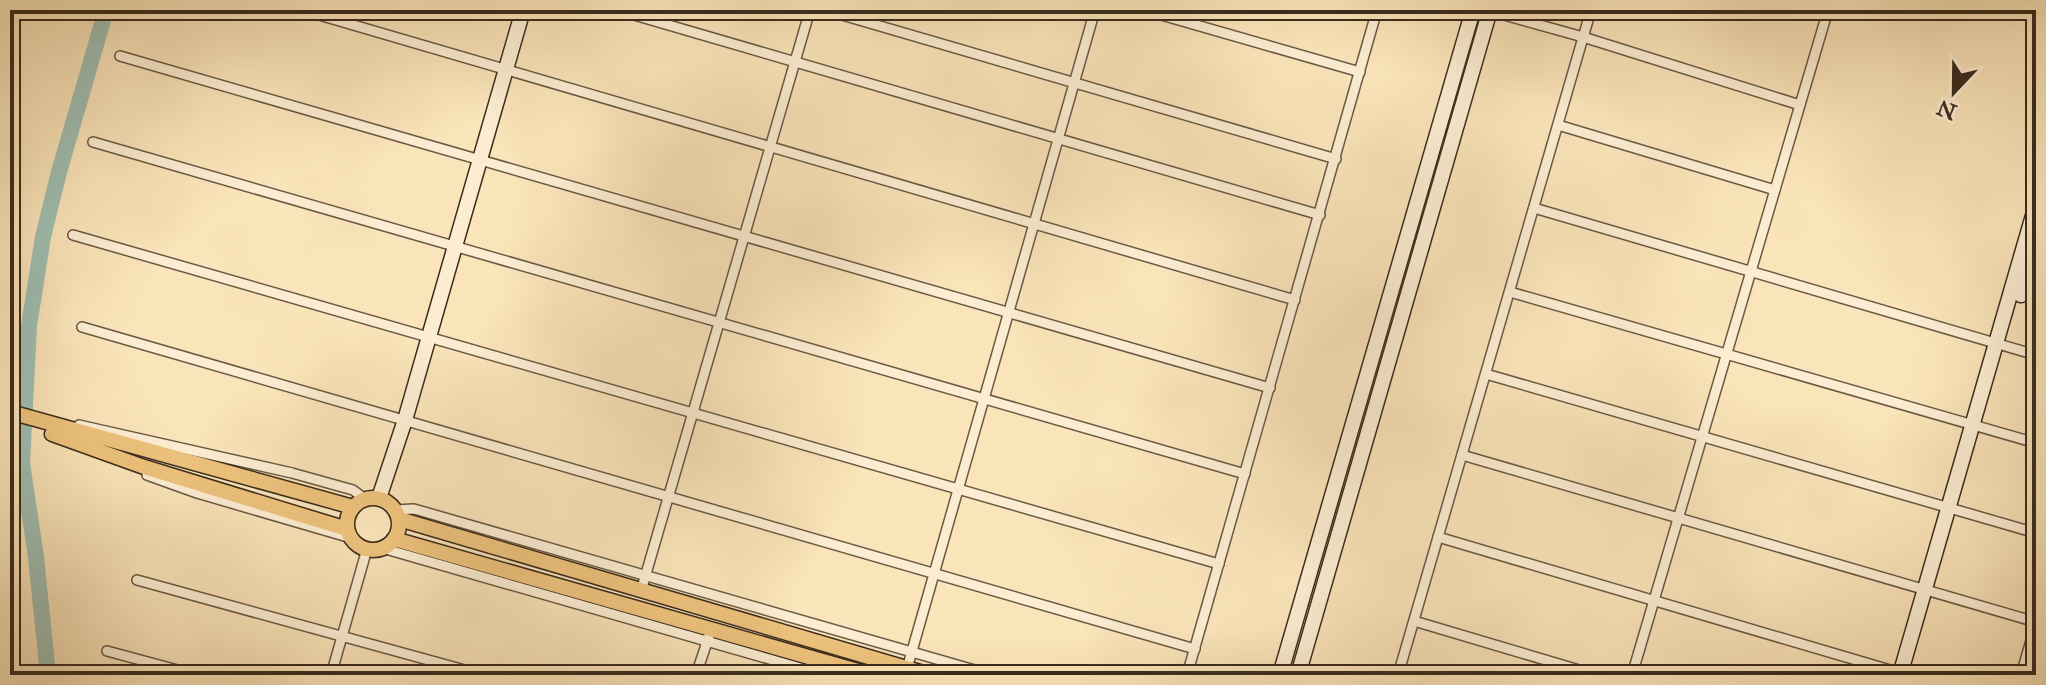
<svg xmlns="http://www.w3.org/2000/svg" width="2046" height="685" font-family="'IM FELL Great Primer',serif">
<rect width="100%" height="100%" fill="#fae4b9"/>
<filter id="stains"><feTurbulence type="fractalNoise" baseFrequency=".0025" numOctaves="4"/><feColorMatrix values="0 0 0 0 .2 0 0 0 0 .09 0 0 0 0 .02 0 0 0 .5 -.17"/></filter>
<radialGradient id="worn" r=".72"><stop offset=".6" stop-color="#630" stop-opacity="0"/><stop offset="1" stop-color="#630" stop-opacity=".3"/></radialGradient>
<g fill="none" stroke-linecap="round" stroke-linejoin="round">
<path stroke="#9ebeb2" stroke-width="16" d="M48 675 36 557 22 463 29 326 43 237 59 172 106 10"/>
<defs>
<g id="street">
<path d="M302 10 1295 300"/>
<path d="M617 10 1320 215"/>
<path d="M825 10 1336 159"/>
<path d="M1144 10 1360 72"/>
<path d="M1486 10 1583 37 1800 105"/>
<path d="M120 56 1270 388"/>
<path d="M1558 125 1775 190"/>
<path d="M93 142 1245 474"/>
<path d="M1534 208 2036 355"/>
<path d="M73 235 1219 564"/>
<path d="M1510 292 2036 443"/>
<path d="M10 310H11"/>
<path d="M82 327 1195 649"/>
<path d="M1486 374 2036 533"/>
<path d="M79 425 292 473 353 490 365 499"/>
<path d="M1462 455 2036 622"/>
<path d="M147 475 197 493 351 538"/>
<path d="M395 510 414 509 992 675"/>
<path d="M1438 537 1907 675"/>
<path d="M382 548 825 675"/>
<path d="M137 580 483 675"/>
<path d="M641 591 810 10"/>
<path d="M1414 621 1596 675"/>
<path d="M10 645 13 646"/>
<path d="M107 651 196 675"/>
<path d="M906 672 1095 10"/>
<path d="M331 675 367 549"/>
<path d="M696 675 709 636"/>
<path d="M1187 675 1377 10"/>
<path d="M1398 675 1591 10"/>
<path d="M1632 675 1828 10"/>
<path d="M2021 675 2036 623"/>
</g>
<g id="secondary">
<path d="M2021 295 2036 243"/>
<path d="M379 498 405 420 523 10"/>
<path d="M1280 675 1473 10"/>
<path d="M1298 675 1490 10"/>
<path d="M1900 675 2036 205"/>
</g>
<g id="primary">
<path d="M10 412 353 507"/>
<path d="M52 434 144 467 347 529"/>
<circle cx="373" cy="524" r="26"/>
<path d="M399 519 930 675"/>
<path d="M394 539 872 675"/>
</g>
</defs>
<use href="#street" stroke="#6a5944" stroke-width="12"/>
<use href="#secondary" stroke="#3a2b1d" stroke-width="17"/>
<use href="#primary" stroke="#3a2b1d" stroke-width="17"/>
<use href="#street" stroke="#fcedd2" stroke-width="9"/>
<use href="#secondary" stroke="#fcedd2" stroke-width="14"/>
<use href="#primary" stroke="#edc27c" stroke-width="14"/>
</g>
<rect width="2046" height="685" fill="none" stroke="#fae4b9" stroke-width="40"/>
<rect x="12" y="12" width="2022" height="661" fill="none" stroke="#3a2b1d" stroke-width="4"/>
<rect x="20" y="20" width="2006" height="645" fill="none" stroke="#3a2b1d" stroke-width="2"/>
<g transform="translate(1954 92) rotate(202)" stroke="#fcedd2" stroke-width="6" paint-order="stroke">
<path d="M0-6L14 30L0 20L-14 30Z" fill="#3a2b1d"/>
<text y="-12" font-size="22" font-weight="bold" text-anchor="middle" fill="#3a2b1d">N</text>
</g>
<rect width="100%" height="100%" filter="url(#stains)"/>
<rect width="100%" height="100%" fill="url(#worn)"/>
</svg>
